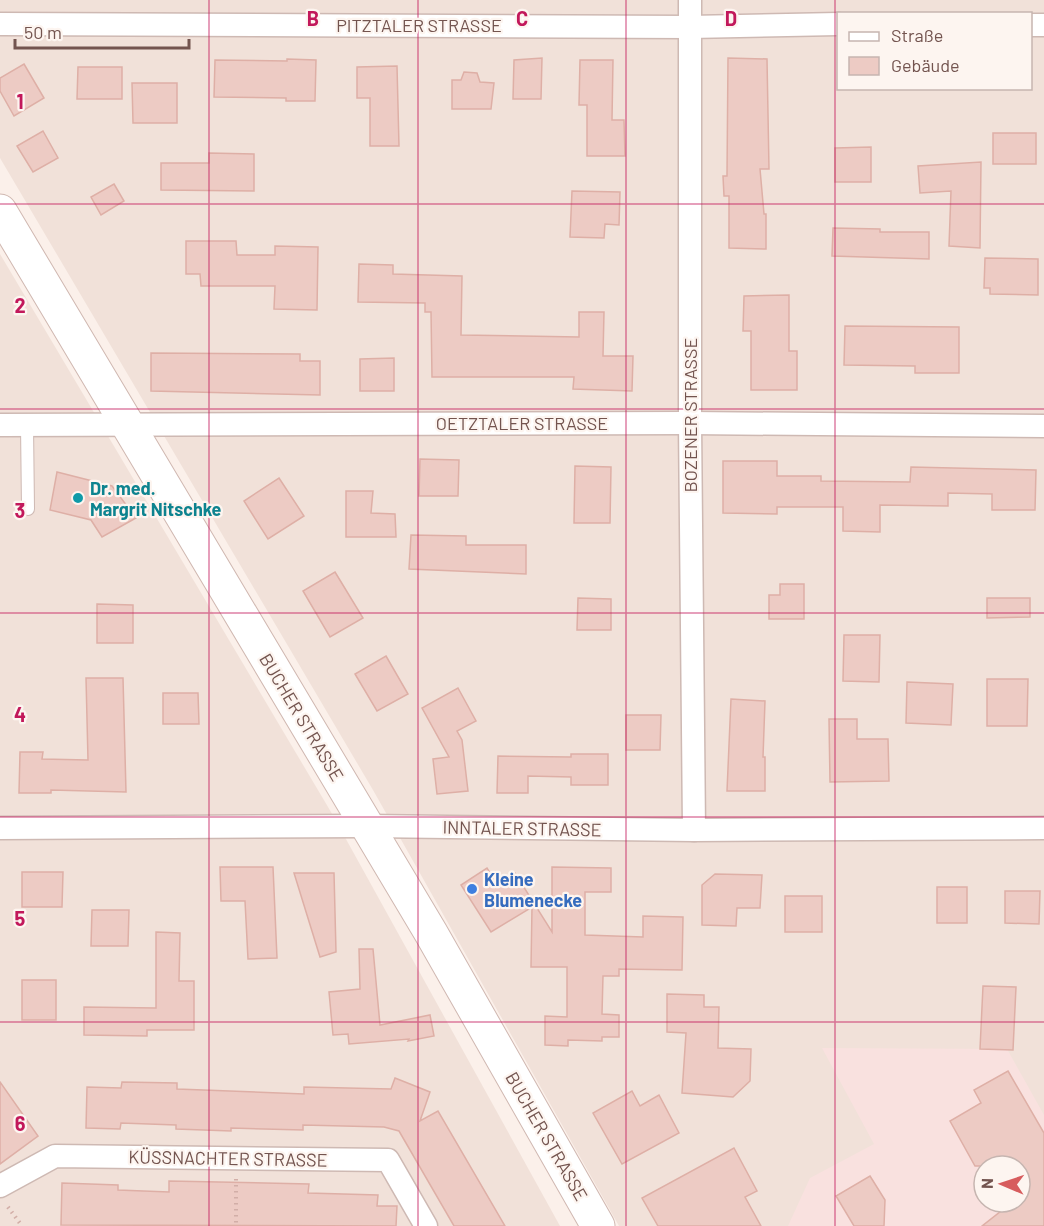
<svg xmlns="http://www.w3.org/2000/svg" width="1044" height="1226" font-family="Barlow,sans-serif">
<rect width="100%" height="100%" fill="#fbf0ea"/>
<g fill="#f1e1d9" fill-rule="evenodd">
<path d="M0 0H1044V1226H619L373 790 0 158ZM838 14H1030V88H838ZM984 1166H1020V1202H984Z"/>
<path d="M0 254 331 812 560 1226H0Z"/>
</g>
<path fill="#f9e1df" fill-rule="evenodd" d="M822 1048 1007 1049 1044 1115V1226H788L810 1178 874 1144ZM984 1166H1020V1202H984Z"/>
<g fill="#edcbc4" stroke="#deafa6" stroke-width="1.5">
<path d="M542 58 541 99H513L514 60Z"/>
<path d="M728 58 767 59 769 169H760L764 214H766V249L729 248V196H724L723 176H727Z"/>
<path d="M287 59 316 60 315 101H286V98L214 97 215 60 287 61Z"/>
<path d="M580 60H613L612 120H624L625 156H587V105H579Z"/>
<path d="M24 64 44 98 14 116 0 91V78Z"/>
<path d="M397 66 399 146H370V98H357V67Z"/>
<path d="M78 67H122V99H77Z"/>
<path d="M464 72 477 73 480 82 494 83 491 109H452V80H461Z"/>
<path d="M132 83H177V123H133Z"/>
<path d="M43 131 58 158 33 172 17 146Z"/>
<rect x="993" y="133" width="43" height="31"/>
<path d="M871 147V182H835V148Z"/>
<path d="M209 153 254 154V191L161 190V163H209Z"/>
<path d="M981 162 980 248 949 246 951 191 920 193 918 166Z"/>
<path d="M114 184 124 201 101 215 91 197Z"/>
<path d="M572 191 620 192 619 225 605 224 604 238 570 237Z"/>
<path d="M833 228 880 229V232H929V259L832 256Z"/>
<path d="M186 241H236L237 255H275V246L318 247 317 310 274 309 275 286H201L200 274H186Z"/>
<path d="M985 258 1038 259V295L990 294V288H984Z"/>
<path d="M359 264 393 265V274L462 276 461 335 579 337V312H604L603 356H633L632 391 573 389 574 377H432L431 312H425V303L358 302Z"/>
<path d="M789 295V351H797V390H751V331H743L744 296Z"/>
<path d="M845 326 959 327V373H915V366L844 365Z"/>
<path d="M151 353 300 354V361H320V395L151 391Z"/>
<path d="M394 358V391H360V359Z"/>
<path d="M420 459 459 460 458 496H419Z"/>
<path d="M723 461H777V476H821V481L910 482 911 467 1036 470 1035 510H992V494L948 493V506L880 505V532L843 531V507H777V514L723 513Z"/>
<path d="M575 466 611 467 610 523H574Z"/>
<path d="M57 472 112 486 136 518 102 537 91 520 50 510Z"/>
<path d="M279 478 304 516 268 539 244 501Z"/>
<path d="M346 491H373L371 513 395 514 396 537H346Z"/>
<path d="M411 535 466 536V545H526V574L409 569Z"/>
<path d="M335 572 363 618 330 637 303 591Z"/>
<path d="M780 584H804V619H769V595H780Z"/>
<path d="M578 598 611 599V630H577Z"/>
<path d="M987 598H1030V617L987 618Z"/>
<path d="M97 604 133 605V643H97Z"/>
<path d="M844 635H880L879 682 843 681Z"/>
<path d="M386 656 408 694 377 711 355 674Z"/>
<path d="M86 678H123L126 792 51 790V793H19L20 752H43L42 759 88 760Z"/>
<path d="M987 679H1028L1027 726H987Z"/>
<path d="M907 682 953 684 951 725 906 723Z"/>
<path d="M458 688 476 721 457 731 462 740 468 791 437 794 433 759 449 757 422 708Z"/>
<path d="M163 693H198L199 724H163Z"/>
<path d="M731 699 765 701 763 757H765V791H727Z"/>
<path d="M626 715H661L660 750H626Z"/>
<path d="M829 719H857V739H888L889 781 830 782Z"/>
<path d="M571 754H608V785H571V777L528 776V793H497L498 756 571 757Z"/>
<path d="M220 867H273L277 958 248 959 245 901H221Z"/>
<path d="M552 867 611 868V892H585V935L643 937V916L683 917 682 970 619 969V976H603L602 1014 619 1015V1037H602V1041L568 1040V1046L545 1045V1016L567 1017V967H531L532 907 491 932 461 885 487 868 497 884 515 873 552 932Z"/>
<path d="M22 872H63L62 907H22Z"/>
<path d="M294 873H334L336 952 320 957Z"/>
<path d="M715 874 762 875 760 908H737L736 926 702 925V885Z"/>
<rect x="937" y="887" width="30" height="36"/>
<path d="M1005 891H1040L1039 924 1005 923Z"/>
<rect x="785" y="896" width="37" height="36"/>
<path d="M92 910H129L128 946H91Z"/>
<path d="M156 932 180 933 179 981H194V1030H147V1036L84 1035V1007L156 1008Z"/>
<path d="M359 949H373L380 1025 430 1015 434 1036 408 1041 409 1039 349 1044 348 1034 333 1035 329 992 360 989Z"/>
<rect x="22" y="980" width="34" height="40"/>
<path d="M983 986 1016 987 1013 1050 980 1049Z"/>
<path d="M667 994 704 995V1007H719L718 1048 751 1049 750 1081 733 1097 682 1093 686 1033 667 1032Z"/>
<path d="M1008 1071 1044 1133V1226H982L1001 1211 996 1202H1020V1166H975L950 1121 981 1103 974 1090Z"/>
<path d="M395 1078 430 1092 420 1121 438 1111 505 1226H454L399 1131 384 1127 303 1125V1130L231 1128V1131L176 1129V1125L121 1123 120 1129 86 1128 87 1087 121 1088 122 1082 177 1083V1089L304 1094V1087L391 1089Z"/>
<path d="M0 1082 38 1136 0 1164Z"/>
<path d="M632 1091 640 1106 659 1095 679 1133 622 1164 593 1113Z"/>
<path d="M734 1148 757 1191 745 1197 761 1226H658L642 1198Z"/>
<path d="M870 1176 885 1200 884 1226H854L836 1196Z"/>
<path d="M169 1181 309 1184 308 1193 378 1195 377 1206H397L396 1226 61 1225 62 1183 118 1185V1190L169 1192Z"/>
</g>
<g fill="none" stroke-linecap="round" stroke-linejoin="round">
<defs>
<path id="lane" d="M27 425 28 509"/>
<g id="street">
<path d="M690 0V423L694 830"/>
<path d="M0 24 690 27 838 24"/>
<path d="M1030 25H1044"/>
<path d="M0 425 690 423 1044 426"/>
<path d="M0 828 367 826 694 830 1044 828"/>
<path d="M0 1186 55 1156 388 1160 426 1226"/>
</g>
<path id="secondary" d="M0 211 431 933 598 1226"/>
</defs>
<use href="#lane" stroke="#ceb9b3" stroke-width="14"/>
<use href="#street" stroke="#ceb9b3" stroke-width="25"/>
<use href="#secondary" stroke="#d0b8b1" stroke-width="35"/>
<g stroke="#d2aea7" stroke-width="4" stroke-dasharray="1.5 4.5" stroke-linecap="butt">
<path d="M236 1179V1226"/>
<path d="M8 1207 22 1226"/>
</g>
<use href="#lane" stroke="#fff" stroke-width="12"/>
<use href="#street" stroke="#fff" stroke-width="22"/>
<use href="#secondary" stroke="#fff" stroke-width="33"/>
</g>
<path fill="none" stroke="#c2185b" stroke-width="1.5" stroke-opacity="0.55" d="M209 0V1226M418 0V1226M626 0V1226M835 0V1226M0 204H1044M0 409H1044M0 613H1044M0 817H1044M0 1022H1044"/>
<circle fill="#0f9aa8" stroke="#fdf5f0" stroke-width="2" cx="78" cy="498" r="6"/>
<circle fill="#3f7fe0" stroke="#fdf5f0" stroke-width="2" cx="472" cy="889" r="6"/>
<g text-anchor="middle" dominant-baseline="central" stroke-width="4.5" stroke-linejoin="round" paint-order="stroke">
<g font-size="18" fill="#73544f" stroke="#fdf5f0">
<text x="419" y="25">PITZTALER STRASSE</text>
<text transform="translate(690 415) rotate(-90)">BOZENER STRASSE</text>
<text x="522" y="423">OETZTALER STRASSE</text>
<text transform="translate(302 717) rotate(59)">BUCHER STRASSE</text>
<text transform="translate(522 828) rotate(1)">INNTALER STRASSE</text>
<text transform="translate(547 1136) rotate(60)">BUCHER STRASSE</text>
<text transform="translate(228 1158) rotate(1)">KÜSSNACHTER STRASSE</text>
</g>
<g font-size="18" font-weight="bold" fill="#0d838f" stroke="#fdf5f0" text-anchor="start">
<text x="90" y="488">Dr. med.<tspan x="90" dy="21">Margrit Nitschke</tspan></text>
</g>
<g font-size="18" font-weight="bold" fill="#366cbe" stroke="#fdf5f0" text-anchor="start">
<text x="484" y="879">Kleine<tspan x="484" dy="21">Blumenecke</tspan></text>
</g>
</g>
<g font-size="20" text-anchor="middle" font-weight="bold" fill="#c2185b" stroke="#fdf5f0" stroke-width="4.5" stroke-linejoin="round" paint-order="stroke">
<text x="313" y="26">B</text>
<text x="522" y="26">C</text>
<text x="731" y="26">D</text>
<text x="20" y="109">1</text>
<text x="20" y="313">2</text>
<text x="20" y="518">3</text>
<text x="20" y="722">4</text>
<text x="20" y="926">5</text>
<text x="20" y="1131">6</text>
</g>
<rect x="837" y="12" width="195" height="78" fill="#fdf5f0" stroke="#c6b5b0" stroke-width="1.5"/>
<rect x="849" y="32" width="30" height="9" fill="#ffffff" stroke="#c6b5b0" stroke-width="1.5"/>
<text x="891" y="42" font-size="18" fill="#73544f">Straße</text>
<rect x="849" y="57" width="30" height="18" fill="#edcbc4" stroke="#c6b5b0" stroke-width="1.5"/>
<text x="891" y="72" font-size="18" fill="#73544f">Gebäude</text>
<g transform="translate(1002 1184) rotate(272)"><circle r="28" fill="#fdf5f0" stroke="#c6b5b0" stroke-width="1.5"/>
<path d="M0-4.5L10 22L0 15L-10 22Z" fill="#d75c5d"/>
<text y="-9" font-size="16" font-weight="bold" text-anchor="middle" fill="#73544f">N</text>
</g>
<path d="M15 39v9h174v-9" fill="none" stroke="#73544f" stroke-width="3"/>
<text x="24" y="39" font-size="18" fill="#73544f" stroke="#fdf5f0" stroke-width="4.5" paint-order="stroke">50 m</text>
</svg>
